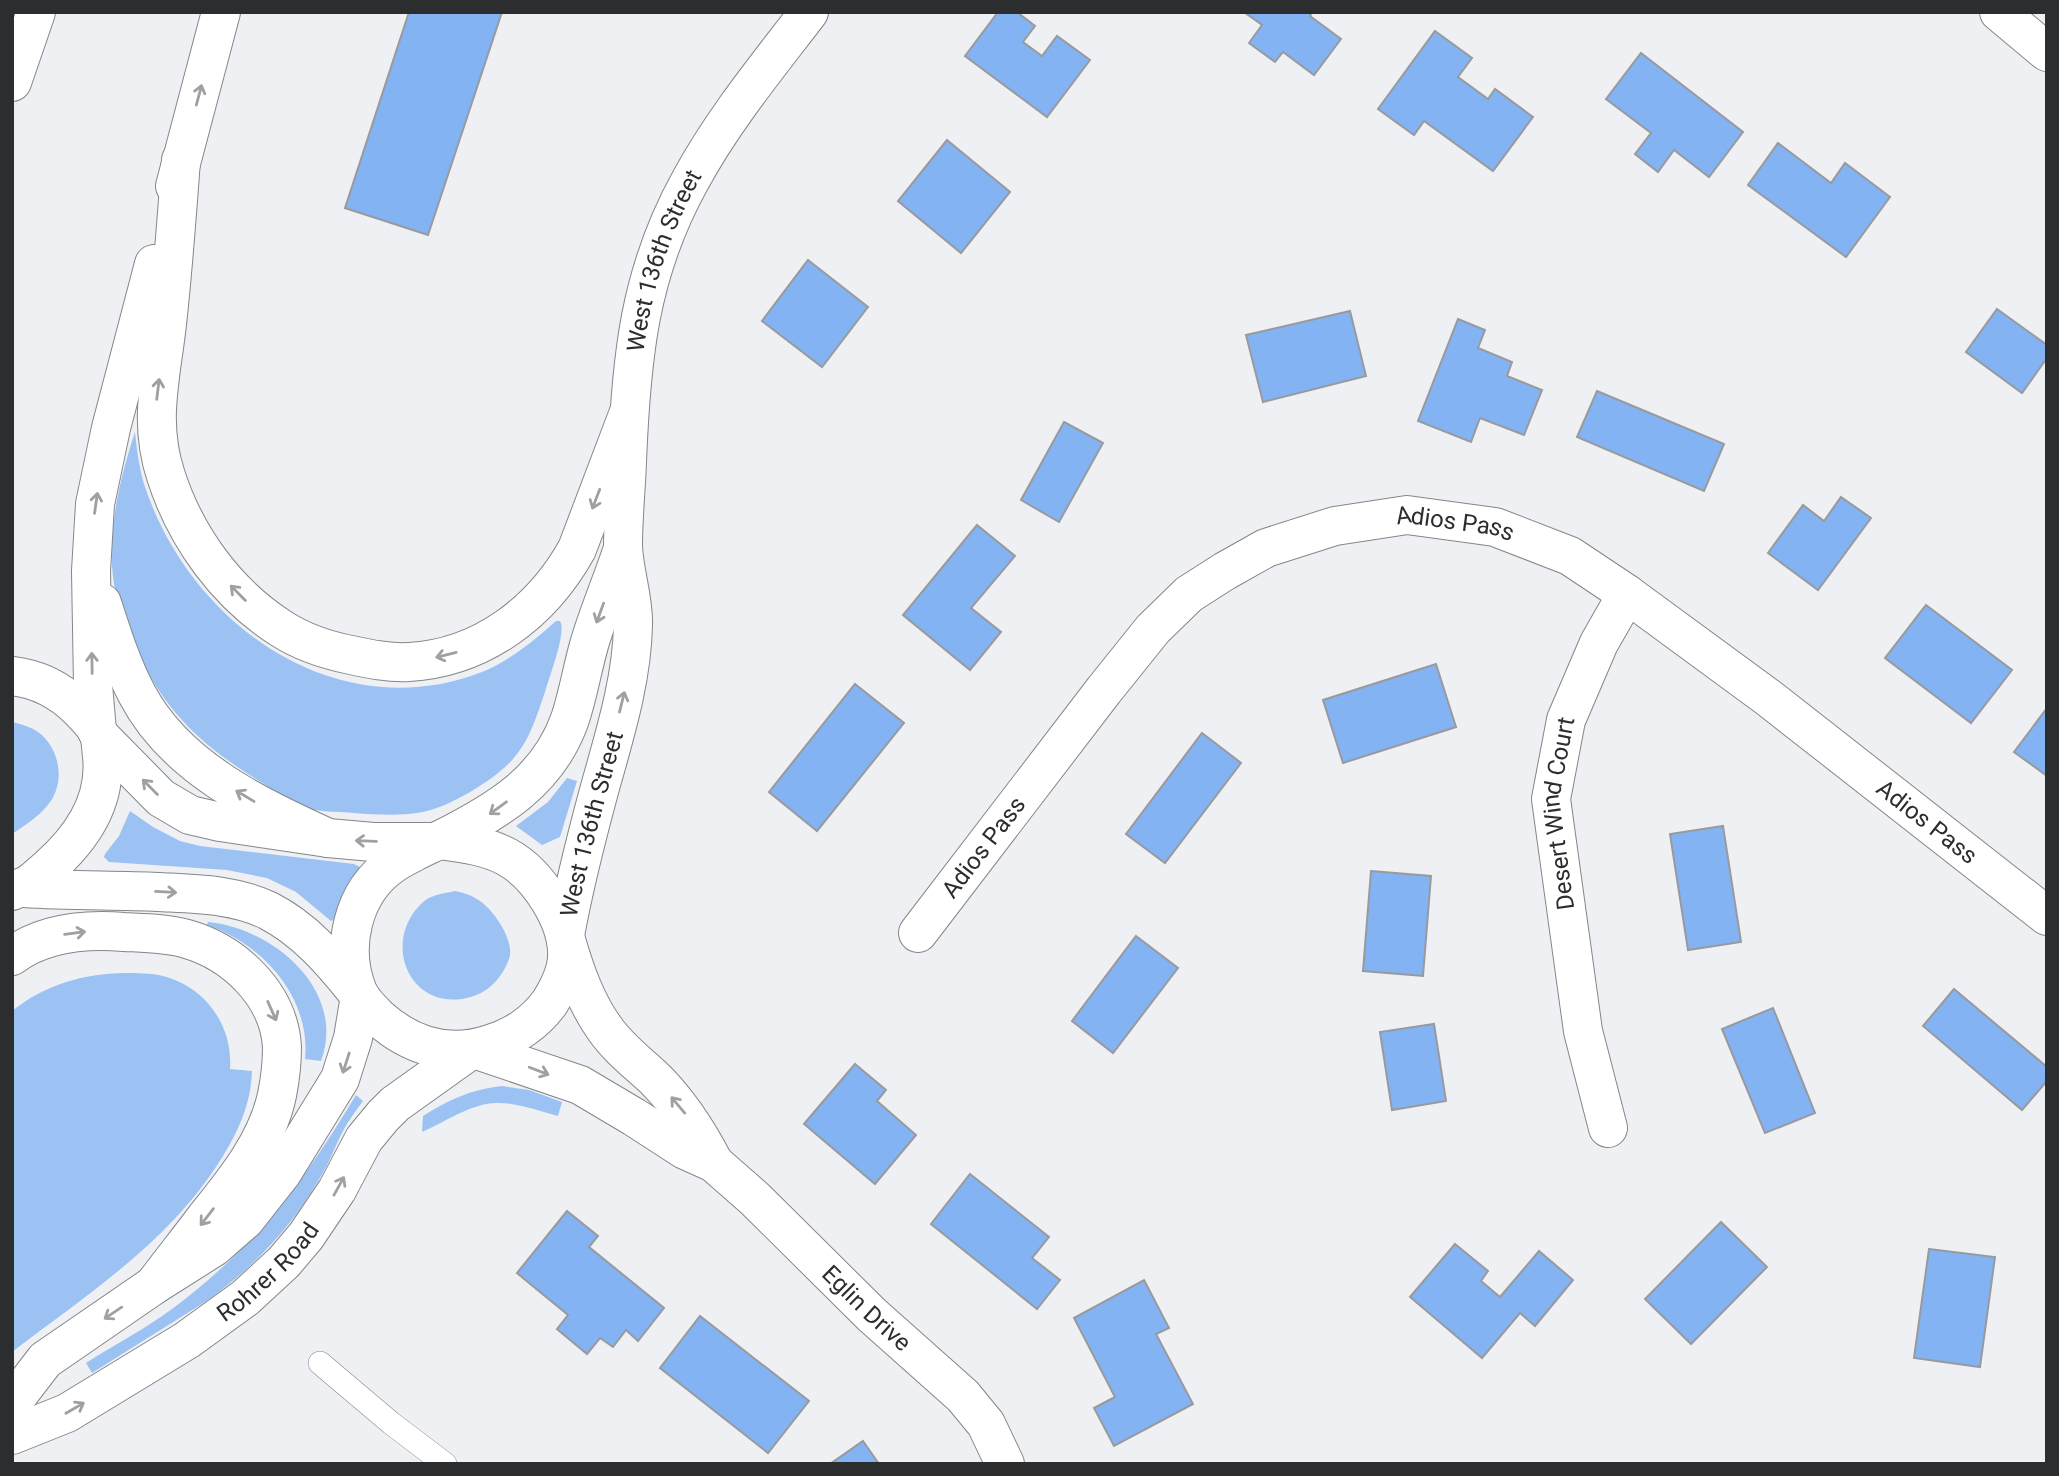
<svg xmlns="http://www.w3.org/2000/svg" width="2059" height="1476" font-family="Roboto,sans-serif">
<rect width="100%" height="100%" fill="#eef0f3"/>
<g fill="#9cc2f4">
<path d="M135 432C137 450 139 467 144 484 189 623 335 729 482 672 509 661 535 640 556 621H560C567 632 549 677 545 692 537 715 530 740 513 759 496 779 450 807 423 812 401 816 377 815 354 813 337 811 313 813 297 805 284 799 273 790 261 782 233 765 204 745 182 720 152 688 126 636 116 594 104 542 119 481 135 432Z"/>
<path d="M12 722C21 724 31 727 38 732 61 749 66 785 47 806 38 817 24 826 12 834Z"/>
<path d="M567 778 577 781 560 837 542 845 516 826 548 802Z"/>
<path d="M130 811 153 827 180 841 200 846 354 864 360 867 361 871 335 919 331 921 296 892 267 878 227 870 109 862 104 857 105 854 119 836Z"/>
<path d="M455 891C464 893 472 895 480 901 494 911 512 937 510 955 509 960 506 966 504 970 494 987 481 996 462 999 412 1006 386 951 414 912 418 907 423 901 429 898 437 894 446 893 455 891Z"/>
<path d="M208 922C273 928 347 990 321 1061L305 1059C311 998 263 944 207 925Z"/>
<path d="M125 973C137 973 151 973 163 976 206 987 233 1026 230 1069L252 1071C251 1103 239 1130 223 1156 171 1241 89 1293 12 1352V1011C46 984 83 974 125 973Z"/>
<path d="M502 1086 529 1090 562 1102 558 1116C539 1111 518 1103 499 1103 473 1102 445 1122 422 1132L423 1116C448 1100 472 1089 502 1086Z"/>
<path d="M356 1095 363 1101C355 1112 346 1124 340 1137 333 1152 327 1167 318 1181 290 1229 251 1270 205 1302L92 1373 86 1363C114 1345 145 1329 172 1309 253 1249 305 1180 356 1095Z"/>
</g>
<g fill="#83b3f3" stroke="#989a9d" stroke-width="2">
<path d="M409 12H502L428 235 345 208Z"/>
<path d="M998 12H1017L1035 26 1023 42 1042 56 1057 36 1090 60 1047 117 965 56Z"/>
<path d="M1244 12H1312L1310 16 1341 39 1314 75 1283 52 1275 62 1249 43 1262 25Z"/>
<path d="M1435 31 1472 58 1458 77 1488 99 1495 89 1533 117 1493 171 1424 121 1414 135 1378 109Z"/>
<path d="M1641 53 1743 132 1709 177 1674 150 1658 172 1635 154 1651 133 1606 99Z"/>
<path d="M947 140 1010 192 961 253 898 201Z"/>
<path d="M1778 143 1831 183 1845 163 1890 197 1846 257 1748 185Z"/>
<path d="M808 260 868 307 822 367 762 321Z"/>
<path d="M1997 309 2047 345V358L2022 393 1966 352Z"/>
<path d="M1350 311 1366 376 1263 402 1246 335Z"/>
<path d="M1458 319 1485 330 1478 348 1512 362 1507 376 1542 390 1524 435 1480 418 1471 442 1418 421Z"/>
<path d="M1597 391 1724 444 1704 491 1577 437Z"/>
<path d="M1064 422 1103 443 1059 522 1021 500Z"/>
<path d="M1841 497 1871 518 1818 590 1768 553 1803 505 1824 521Z"/>
<path d="M977 525 1015 556 971 608 1001 632 970 670 903 615Z"/>
<path d="M1926 605 2012 670 1971 723 1885 658Z"/>
<path d="M1436 664 1456 727 1343 763 1323 700Z"/>
<path d="M855 684 904 723 817 831 769 792Z"/>
<path d="M2047 708V776L2014 752Z"/>
<path d="M1202 733 1241 763 1165 863 1126 834Z"/>
<path d="M1723 826 1741 942 1688 950 1670 834Z"/>
<path d="M1371 871 1431 876 1423 976 1363 971Z"/>
<path d="M1136 936 1178 968 1113 1053 1072 1021Z"/>
<path d="M1954 989 2047 1067V1081L2022 1110 1923 1026Z"/>
<path d="M1773 1008 1815 1113 1765 1133 1722 1029Z"/>
<path d="M1434 1024 1446 1101 1392 1110 1380 1032Z"/>
<path d="M855 1064 886 1090 877 1101 916 1135 875 1184 804 1124Z"/>
<path d="M970 1174 1049 1237 1032 1258 1060 1280 1037 1309 931 1224Z"/>
<path d="M567 1211 598 1236 589 1247 664 1308 638 1341 626 1330 613 1347 600 1338 587 1354 557 1329 568 1315 517 1273Z"/>
<path d="M1721 1222 1767 1267 1691 1344 1645 1299Z"/>
<path d="M1455 1244 1488 1271 1481 1281 1500 1297 1539 1251 1573 1280 1535 1326 1520 1313 1482 1358 1410 1297Z"/>
<path d="M1929 1249 1995 1257 1980 1367 1914 1358Z"/>
<path d="M1144 1280 1169 1328 1156 1334 1193 1404 1114 1446 1094 1408 1115 1397 1074 1318Z"/>
<path d="M700 1316 809 1401 768 1453 660 1368Z"/>
<path d="M863 1441 879 1464H830Z"/>
</g>
<g fill="none" stroke-linecap="round" stroke-linejoin="round">
<defs>
<path id="service" d="M320 1363 391 1423 445 1464"/>
<g id="minor">
<path id="s1" d="M918 933 1104 690 1153 629 1189 594 1225 571 1266 548 1335 526 1407 515 1495 527 1570 556 1627 594 1770 699 2047 916"/>
<path d="M566 940C575 971 586 1003 605 1029 619 1049 638 1063 655 1079 680 1104 698 1132 714 1163"/>
<path id="s2" d="M474 1049 580 1085 634 1117 685 1150 714 1163 755 1199 872 1315 963 1396 986 1424 1005 1464"/>
<path id="s3" d="M1608 1128 1583 1031 1551 799 1566 720 1599 643 1627 594"/>
<path d="M12 1403 45 1360 154 1285 214 1247 245 1220 282 1173 340 1079 353 1038 360 996"/>
<path id="s4" d="M12 1435 67 1413 187 1340 245 1298 284 1262 306 1236 337 1190 364 1139 383 1116 395 1104 472 1049"/>
</g>
<g id="tertiary">
<path d="M1999 12 2047 52"/>
<path d="M99 735 161 798 190 815 220 822 328 838 373 842H428"/>
<path d="M440 840C462 843 487 846 507 857 538 874 569 921 567 958 566 973 558 989 550 1002 536 1022 514 1037 490 1044 448 1058 410 1046 378 1017 371 1010 362 1001 358 992 340 948 352 892 393 864 400 859 409 855 416 851 424 847 432 843 440 840Z"/>
<path d="M440 840C496 812 548 782 570 719 578 695 582 670 589 645 598 614 611 584 621 554"/>
<path d="M24 888C69 891 114 890 158 892 196 894 235 894 269 911 304 929 331 960 355 990"/>
<path id="s5" d="M565 935C574 886 586 839 599 791 614 737 632 681 633 625 634 599 624 573 623 546 623 518 626 490 627 462 631 359 639 273 690 181 723 120 767 67 809 12"/>
</g>
<path id="secondary" d="M12 676C39 679 60 690 79 709 86 716 95 725 99 734 101 740 101 749 102 756 107 802 81 839 48 868 36 878 28 889 12 889"/>
<g id="motorway">
<path d="M12 82 36 12"/>
<path d="M181 160C177 215 173 270 167 324 161 378 148 422 166 476 186 538 227 594 282 629 304 643 326 650 351 655 370 659 389 663 409 662 482 658 542 612 577 549L629 412"/>
<path d="M175 186 221 12"/>
<path d="M102 603C112 634 122 666 137 694 175 767 256 805 328 838"/>
<path d="M97 731 93 685 91 571 95 504 111 428 154 264"/>
<path d="M12 891 14 889"/>
<path d="M12 956C43 933 86 929 124 932 145 933 166 933 187 939 235 953 279 995 282 1047 282 1062 280 1080 277 1095 267 1142 235 1181 206 1217 189 1240 171 1262 154 1285"/>
</g>
</defs>
<use href="#service" stroke="#848688" stroke-width="24"/>
<use href="#minor" stroke="#848688" stroke-width="40"/>
<use href="#tertiary" stroke="#848688" stroke-width="40"/>
<use href="#secondary" stroke="#848688" stroke-width="40"/>
<use href="#motorway" stroke="#848688" stroke-width="40"/>
<use href="#service" stroke="#fff" stroke-width="23"/>
<use href="#minor" stroke="#fff" stroke-width="38"/>
<use href="#tertiary" stroke="#fff" stroke-width="38"/>
<use href="#secondary" stroke="#fff" stroke-width="38"/>
<use href="#motorway" stroke="#fff" stroke-width="38"/>
</g>
<defs><path id="oneway-shaft" d="M-6 0H5M1.5-3L5.5 0L1.5 3" fill="none" stroke-width="1.6" stroke-linecap="round" stroke-linejoin="round" transform="scale(1.75)"/></defs>
<g stroke="#a0a0a1">
<use href="#oneway-shaft" transform="translate(199 95) rotate(-75)"/>
<use href="#oneway-shaft" transform="translate(158 389) rotate(-83)"/>
<use href="#oneway-shaft" transform="translate(596 499) rotate(111)"/>
<use href="#oneway-shaft" transform="translate(96 503) rotate(-82)"/>
<use href="#oneway-shaft" transform="translate(238 593) rotate(-135)"/>
<use href="#oneway-shaft" transform="translate(600 613) rotate(110)"/>
<use href="#oneway-shaft" transform="translate(446 655) rotate(166)"/>
<use href="#oneway-shaft" transform="translate(92 663) rotate(-91)"/>
<use href="#oneway-shaft" transform="translate(622 702) rotate(-76)"/>
<use href="#oneway-shaft" transform="translate(150 787) rotate(-135)"/>
<use href="#oneway-shaft" transform="translate(245 796) rotate(-149)"/>
<use href="#oneway-shaft" transform="translate(498 808) rotate(144)"/>
<use href="#oneway-shaft" transform="translate(366 841) rotate(-178)"/>
<use href="#oneway-shaft" transform="translate(166 892) rotate(3)"/>
<use href="#oneway-shaft" transform="translate(75 933) rotate(-7)"/>
<use href="#oneway-shaft" transform="translate(272 1011) rotate(66)"/>
<use href="#oneway-shaft" transform="translate(346 1063) rotate(108)"/>
<use href="#oneway-shaft" transform="translate(539 1071) rotate(21)"/>
<use href="#oneway-shaft" transform="translate(678 1105) rotate(-130)"/>
<use href="#oneway-shaft" transform="translate(339 1186) rotate(-61)"/>
<use href="#oneway-shaft" transform="translate(207 1217) rotate(128)"/>
<use href="#oneway-shaft" transform="translate(113 1313) rotate(146)"/>
<use href="#oneway-shaft" transform="translate(75 1408) rotate(-30)"/>
</g>
<g text-anchor="middle" dominant-baseline="central" stroke-width="5" stroke-linejoin="round" paint-order="stroke">
<g font-size="24" fill="#2c2d2e" stroke="#eef0f3">
<text stroke="none"><textPath href="#s5" startOffset="688">West 136th Street</textPath></text>
<text stroke="none"><textPath href="#s1" startOffset="718">Adios Pass</textPath></text>
<text stroke="none"><textPath href="#s3" startOffset="320">Desert Wind Court</textPath></text>
<text stroke="none"><textPath href="#s1" startOffset="1284">Adios Pass</textPath></text>
<text stroke="none"><textPath href="#s5" startOffset="114">West 136th Street</textPath></text>
<text stroke="none"><textPath href="#s1" startOffset="108">Adios Pass</textPath></text>
<text stroke="none"><textPath href="#s4" startOffset="306">Rohrer Road</textPath></text>
<text stroke="none"><textPath href="#s2" startOffset="478">Eglin Drive</textPath></text>
</g>
</g>
<rect width="2059" height="1476" fill="none" stroke="#2c2d2e" stroke-width="28"/>
</svg>
